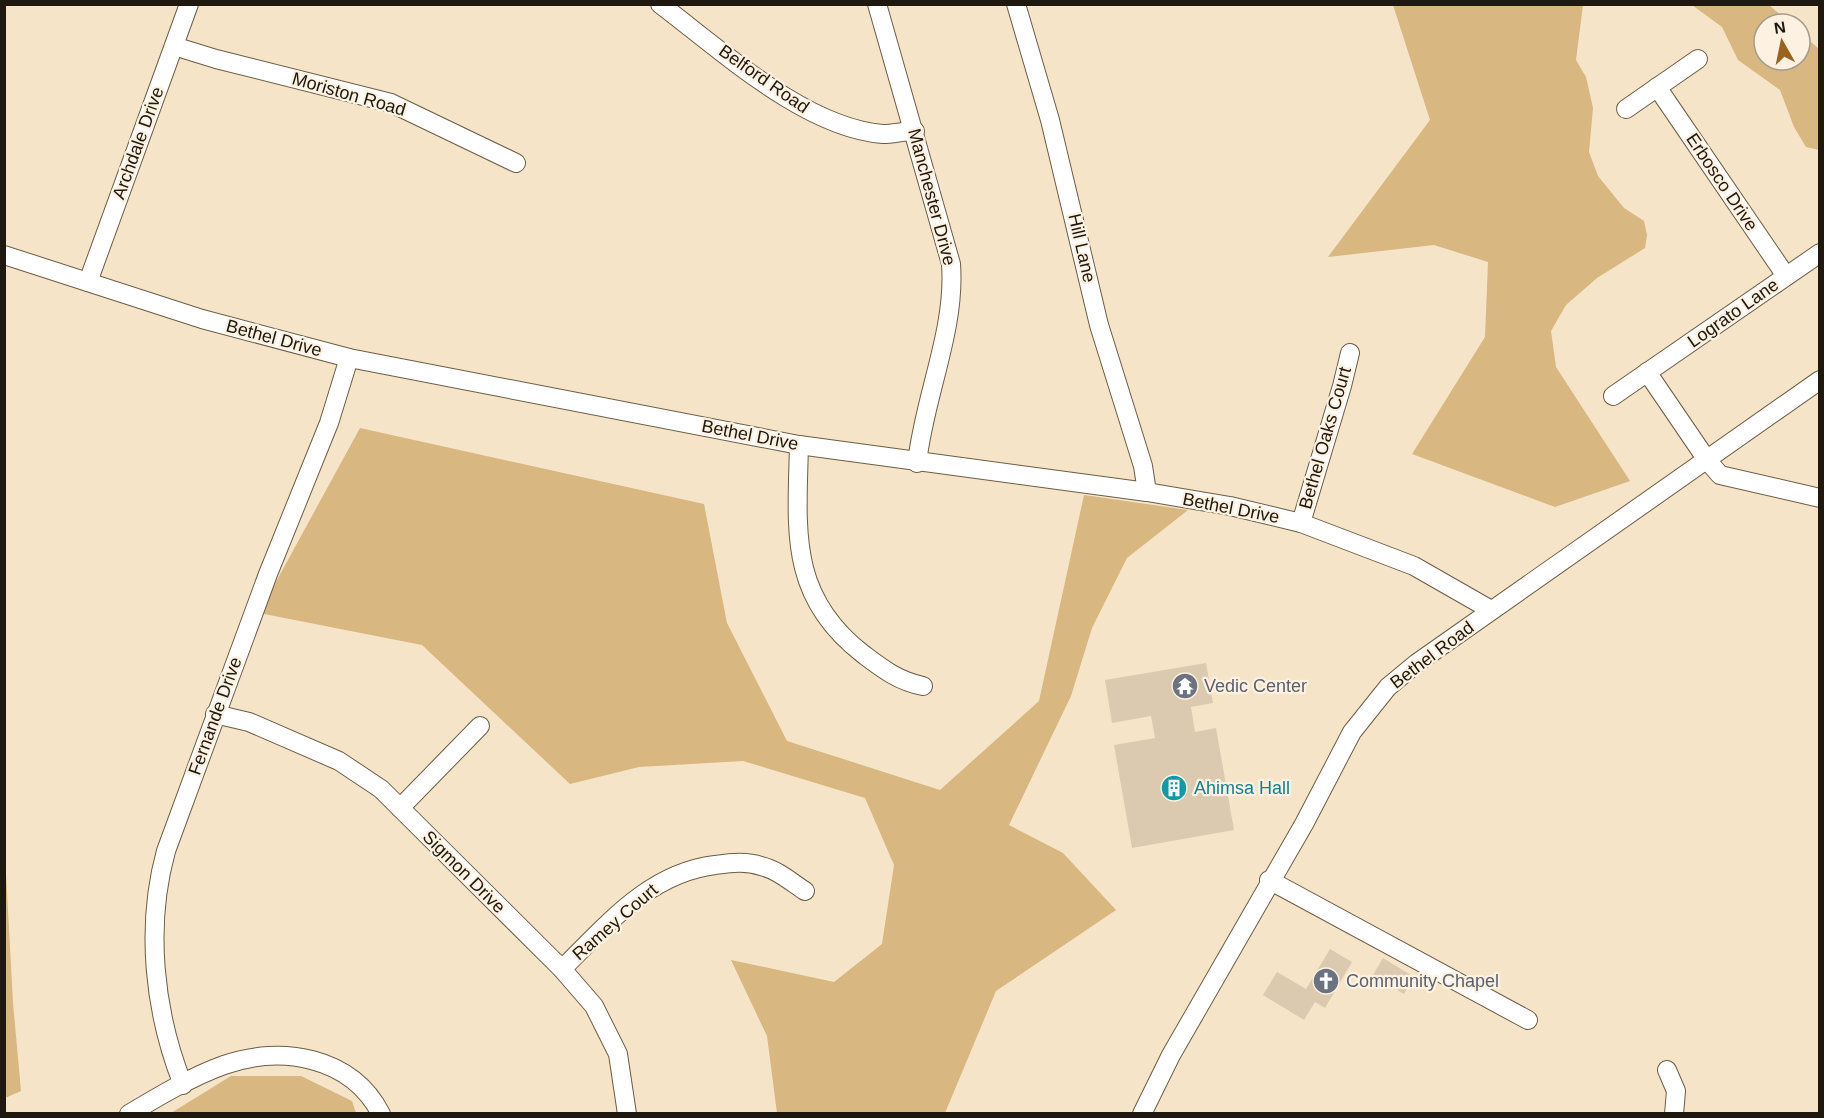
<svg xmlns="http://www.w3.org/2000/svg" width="1824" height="1118" font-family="Helvetica,sans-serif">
<rect width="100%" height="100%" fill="#f5e4c8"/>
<g fill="#d8b781">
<path d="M1393 5H1583L1576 60 1586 77 1593 108 1589 152 1598 176 1624 208 1644 221 1647 235 1645 248 1597 278 1566 305 1551 331 1556 367 1630 481 1555 507 1412 454 1485 337 1488 262 1434 245 1328 257 1430 120Z"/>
<path d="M1692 5H1769L1791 24H1764V60H1800V32L1819 49V150L1806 147 1794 127 1780 90 1738 60 1722 27Z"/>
<path d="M360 428 704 504 727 623 787 741 940 790 1039 701 1084 495 1188 510 1127 558 1092 628 1071 696 1009 825 1063 853 1116 910 996 991 945 1113H777L767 1036 731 960 834 982 882 944 894 865 865 798 743 761 639 767 570 784 422 645 259 613Z"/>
<path d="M4 836 13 1003 21 1091 5 1098Z"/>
<path d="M231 1076H301L352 1101 356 1113H171Z"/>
</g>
<g fill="#dbcaaf">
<path d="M1206 663 1213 703 1191 707 1195 732 1216 728 1234 830 1132 848 1114 745 1155 738 1151 716 1112 723 1105 680Z"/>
<path d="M1330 949 1352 962 1325 1008 1315 1002 1304 1020 1263 995 1277 972 1306 989Z"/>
<path d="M1383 958 1414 977 1404 994 1373 975Z"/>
</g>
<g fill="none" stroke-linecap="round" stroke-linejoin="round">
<defs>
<g id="minor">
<path d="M660 4C721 50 805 128 883 134 893 134 904 131 915 131"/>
<path d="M877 4 951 264C956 330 924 397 917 463"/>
<path d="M1016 4 1050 120 1099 325 1143 466 1147 492"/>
<path d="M174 46 216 59 391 103 516 163"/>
<path d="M1657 87 1786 276"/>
<path d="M1626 109 1698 59"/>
<path d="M4 255 202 319 349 358 799 445 1147 492 1230 506 1301 523 1414 566 1491 610"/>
<path d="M88 282 189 4"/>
<path d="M1647 372 1707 460 1720 475 1820 498"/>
<path d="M1613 396 1820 253"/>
<path d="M799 445C797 530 788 596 863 654 883 669 898 681 923 686"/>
<path d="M1301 523 1342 386 1350 353"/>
<path d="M215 714 249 722 339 761 381 789 562 969 594 1006 618 1054 627 1114"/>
<path d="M400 808 480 726"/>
<path d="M1269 880 1528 1020"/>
<path d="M562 969C607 925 649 873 715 865 731 863 746 861 761 866 778 870 791 882 805 891"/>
<path d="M1667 1070 1676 1091 1674 1114"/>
<path d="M183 1085C154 1012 145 927 166 851L268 574 329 423 349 358"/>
<path d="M129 1114C159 1096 191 1077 224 1065 281 1045 351 1056 381 1114"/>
<path d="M1142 1114 1171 1055 1304 824 1352 732 1388 687 1417 663 1820 380"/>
</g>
</defs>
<use href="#minor" stroke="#6c5d45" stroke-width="20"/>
<use href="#minor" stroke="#fff" stroke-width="18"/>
</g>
<defs>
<symbol id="temple-disc" viewBox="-11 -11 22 22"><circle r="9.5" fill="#6b7280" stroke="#fdf2e2"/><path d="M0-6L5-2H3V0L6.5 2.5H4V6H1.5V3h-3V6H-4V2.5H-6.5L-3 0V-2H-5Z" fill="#fff"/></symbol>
<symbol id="building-disc" viewBox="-11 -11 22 22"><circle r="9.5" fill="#0f9aa8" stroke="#fdf2e2"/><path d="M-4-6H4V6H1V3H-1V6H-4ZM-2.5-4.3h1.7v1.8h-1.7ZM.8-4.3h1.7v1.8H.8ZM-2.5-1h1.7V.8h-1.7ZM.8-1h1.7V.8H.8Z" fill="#fff"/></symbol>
<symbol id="church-disc" viewBox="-11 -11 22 22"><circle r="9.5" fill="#6b7280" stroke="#fdf2e2"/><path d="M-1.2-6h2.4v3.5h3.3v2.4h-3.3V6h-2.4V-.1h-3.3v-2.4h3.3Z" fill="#fff"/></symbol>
</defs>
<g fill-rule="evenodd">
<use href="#temple-disc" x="1170" y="671" width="30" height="30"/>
<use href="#building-disc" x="1159" y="773" width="30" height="30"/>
<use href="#church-disc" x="1311" y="966" width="30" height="30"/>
</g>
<g text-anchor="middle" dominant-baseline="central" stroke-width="4.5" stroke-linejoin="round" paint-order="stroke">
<g font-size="18" fill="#1e180e" stroke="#fdf2e2">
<text transform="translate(764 79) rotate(35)">Belford Road</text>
<text transform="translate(349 94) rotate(16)">Moriston Road</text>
<text transform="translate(138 143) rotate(-70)">Archdale Drive</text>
<text transform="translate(1722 182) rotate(56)">Erbosco Drive</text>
<text transform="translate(932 197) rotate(75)">Manchester Drive</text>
<text transform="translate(1082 248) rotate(77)">Hill Lane</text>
<text transform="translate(1733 313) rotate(-35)">Lograto Lane</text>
<text transform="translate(274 338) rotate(15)">Bethel Drive</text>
<text transform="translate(750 435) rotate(11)">Bethel Drive</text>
<text transform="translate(1325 438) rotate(-74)">Bethel Oaks Court</text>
<text transform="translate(1231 508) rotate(11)">Bethel Drive</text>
<text transform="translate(1432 655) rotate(-37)">Bethel Road</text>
<text transform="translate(215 716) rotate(-70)">Fernande Drive</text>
<text transform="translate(464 872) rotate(45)">Sigmon Drive</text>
<text transform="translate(615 922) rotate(-41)">Ramey Court</text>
</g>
<g font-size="18" fill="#5b616d" stroke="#fdf2e2" text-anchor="start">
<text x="1204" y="686">Vedic Center</text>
<text x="1346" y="981">Community Chapel</text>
</g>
<g font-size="18" fill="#0d838f" stroke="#fdf2e2" text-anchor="start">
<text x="1194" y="788">Ahimsa Hall</text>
</g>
</g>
<rect width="1824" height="1118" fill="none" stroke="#1e180e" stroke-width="12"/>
<g transform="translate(1782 42) rotate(351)"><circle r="28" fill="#fdf2e2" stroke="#a49b8d" stroke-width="1.5"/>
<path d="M0-4.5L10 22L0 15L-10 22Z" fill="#9b6220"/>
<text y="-9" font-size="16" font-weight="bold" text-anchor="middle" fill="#1e180e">N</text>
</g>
</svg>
